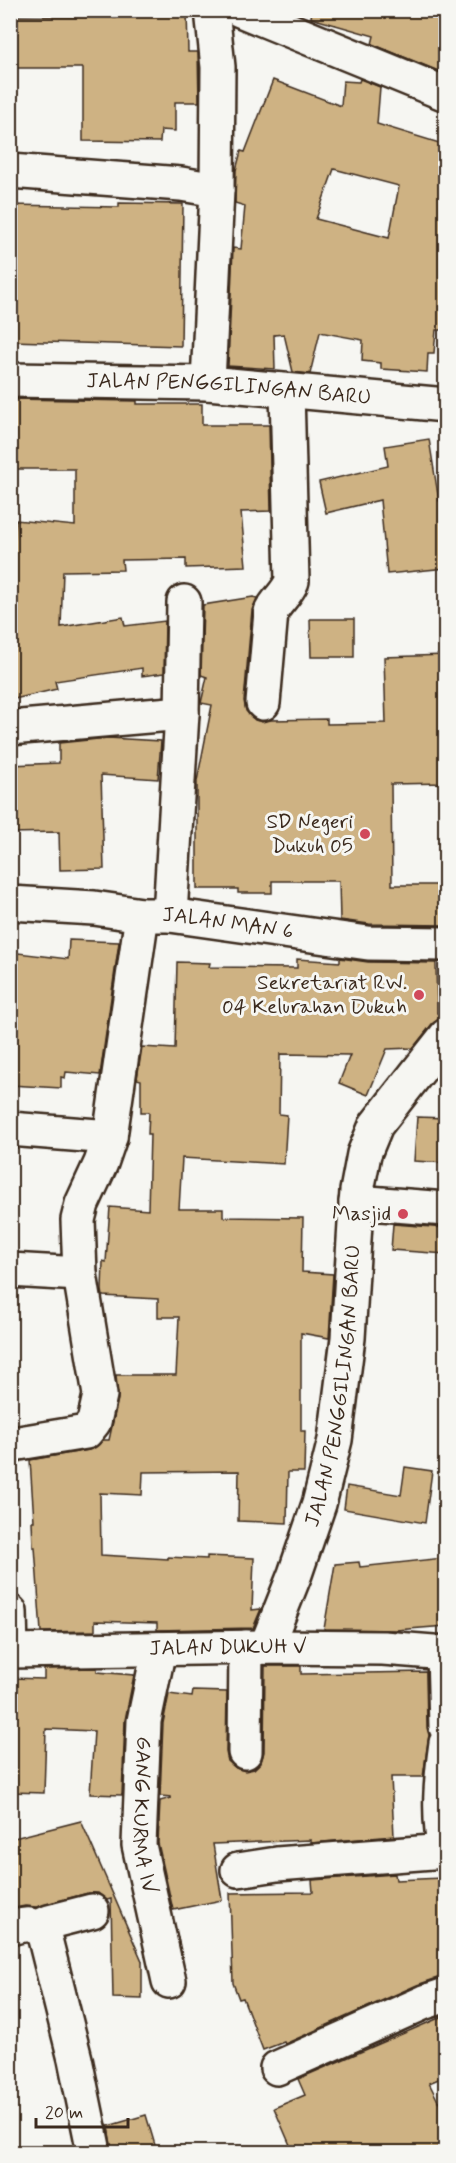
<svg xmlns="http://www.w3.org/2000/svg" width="456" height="2163" font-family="Mynerve,sans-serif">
<rect width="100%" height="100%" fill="#f6f6f2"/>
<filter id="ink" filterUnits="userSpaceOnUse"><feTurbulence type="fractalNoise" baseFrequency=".0167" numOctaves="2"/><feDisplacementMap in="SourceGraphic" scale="12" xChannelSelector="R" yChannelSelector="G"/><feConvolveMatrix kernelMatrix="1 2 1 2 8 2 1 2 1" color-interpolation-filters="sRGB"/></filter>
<g filter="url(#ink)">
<g fill="#ceb283" stroke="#3b2a1e" stroke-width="1.5" fill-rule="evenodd">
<path d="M121 10H187L188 52H198L199 102H175V131L161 130 160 142 83 141V68H10V16L121 17Z"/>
<path d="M312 10H446V74L372 44 374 36 311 18Z"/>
<path d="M360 79 380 87 377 124 446 145V330H436L434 353H428L427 372 381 369V363L362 361 363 340 320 332 310 374 293 372 284 334 274 335 275 369 228 366 233 248 241 249 245 206 235 203 236 170 241 151 245 152 273 80 341 106 343 81 359 82ZM334 169 399 186 389 238 316 219Z"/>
<path d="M119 203 183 204 181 346 10 341V205L119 207Z"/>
<path d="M10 399 137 401V404H202V425H269L271 511 241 512 246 566 186 568V559L122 560 123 570 63 571 61 627 123 617 125 626 165 621 164 673 142 676V668L55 681 57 689 10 700V593L16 520 75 526V469H10Z"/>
<path d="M429 439 439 501 446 500V568L387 574 380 500 326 513 319 482 388 466 385 446Z"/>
<path d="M253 597 257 598 252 610 244 701 246 711 255 720 262 722 271 720 327 719V724L386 723 384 657 446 655V783L391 784 392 885H446V925L369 924 340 920 339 881H272V893H238V889H197V781L212 705 201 703 207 677 201 675 203 605Z"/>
<path d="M310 619H354V657H311Z"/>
<path d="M108 738 161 741 158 779 101 775 104 869 60 870 59 832 10 833V765L59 763V743Z"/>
<path d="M69 940 119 942 100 1075 66 1072 65 1078 61 1077V1088L10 1085V952L68 959Z"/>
<path d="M340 958 368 962 436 963 437 1013H446V1018L439 1019 432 1024 413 1048 387 1049 368 1095 339 1083 350 1055 280 1054 279 1114 287 1115 284 1164 182 1158 179 1209H223V1217L303 1218 302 1272 333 1274 329 1338 301 1333V1431H305L304 1472H288L287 1523 238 1521 239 1471 143 1472 142 1495 100 1493 101 1555 168 1559V1557L207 1559V1556L254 1558 252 1610 261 1609 253 1628 157 1630V1623L95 1621V1631L41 1632 35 1547H33L32 1521H34L30 1460 89 1450 103 1440H109L118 1399 116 1375H176L179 1317H158V1299L103 1296 102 1290 103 1261 106 1262 110 1207 148 1210 150 1134H148L149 1112H141V1080L137 1079 142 1047 175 1049 177 962 210 963 209 967 297 968V959L340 962Z"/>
<path d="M417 1117 446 1118V1163L414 1161Z"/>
<path d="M393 1224 446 1228V1254L391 1250Z"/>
<path d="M405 1467 432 1471 425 1523 344 1509 347 1486 401 1495Z"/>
<path d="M443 1558 446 1626 396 1630 324 1629 335 1564 359 1562 360 1567Z"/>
<path d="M265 1666H301V1674L426 1672 427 1728 429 1735 423 1777H391L394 1836 311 1843V1840L213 1844 222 1900 173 1910 158 1843 160 1801 171 1798V1797L160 1796 163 1723 169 1694 192 1697 193 1691 227 1692 226 1752 228 1761 236 1768 245 1771 254 1769 261 1762 264 1752Z"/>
<path d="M97 1668V1672L134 1675 125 1720 122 1795 90 1794 94 1731 46 1729 44 1793 10 1792V1678L44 1679V1669Z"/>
<path d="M81 1821 142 1961V1999L113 1998 111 1899 107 1900 98 1893H88L36 1907 25 1906 10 1909V1839Z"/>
<path d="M395 1874 396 1880 442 1878 446 1975 417 1985 285 2044 284 2042 263 2050 243 1998 239 1999 233 1983 230 1893 313 1892 312 1880Z"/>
<path d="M446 2015V2076L429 2083 446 2117V2152H293L274 2108 305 2095 298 2079Z"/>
<path d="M146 2115 157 2152H112L108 2126Z"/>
</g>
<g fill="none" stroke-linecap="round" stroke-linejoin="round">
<defs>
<g id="minor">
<path d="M240 10 446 94"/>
<path d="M10 171 181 184 217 190"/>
<path id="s1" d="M10 380 208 383 446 405"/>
<path d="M208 383 217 190 218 67 212 10"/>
<path d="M263 703 271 612C277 600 287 594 292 581L287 392"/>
<path d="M182 713 184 602"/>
<path d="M10 728 182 713 170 915"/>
<path id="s2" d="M10 903 94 908 142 915H170L368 943 446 944"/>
<path d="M10 1129 110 1137"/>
<path d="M356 1202 446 1209"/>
<path d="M10 1270 80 1274 78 1220 82 1204 101 1163 110 1137 142 915"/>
<path d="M10 1447 13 1444 86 1432 94 1422 100 1395 80 1274"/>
<path d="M10 1612 11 1651"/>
<path id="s3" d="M266 1647 295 1574 319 1504 335 1440 348 1338 357 1191 364 1154 376 1125 446 1036"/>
<path id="s4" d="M159 1649 144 1721 139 1845 169 1981"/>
<path id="s5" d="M10 1651 266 1647 383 1648 446 1653"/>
<path d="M444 1652 446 1727"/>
<path d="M446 1743C441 1779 437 1818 446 1853"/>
<path d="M245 1752 246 1647"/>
<path d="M238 1870 277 1864 445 1851"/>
<path d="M38 1927 49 1922 92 1911"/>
<path d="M10 1928C27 1924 33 1921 44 1935L75 2059 94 2152"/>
<path d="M277 2068 425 2002 446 1995"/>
</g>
</defs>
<use href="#minor" stroke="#3b2a1e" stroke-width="38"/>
<use href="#minor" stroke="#f6f6f2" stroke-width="33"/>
</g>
</g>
<g fill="#d1495b" stroke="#f6f6f2" stroke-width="2">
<circle cx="365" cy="834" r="6"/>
<circle cx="419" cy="995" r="6"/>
<circle cx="403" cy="1214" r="6"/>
</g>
<g text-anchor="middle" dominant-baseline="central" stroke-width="6" stroke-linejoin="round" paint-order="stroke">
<g font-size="21" fill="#3b2a1e" stroke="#f6f6f2">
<text stroke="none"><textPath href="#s1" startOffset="219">JALAN PENGGILINGAN BARU</textPath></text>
<text stroke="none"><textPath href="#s2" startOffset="219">JALAN MAN 6</textPath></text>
<text stroke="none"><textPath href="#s3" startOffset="272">JALAN PENGGILINGAN BARU</textPath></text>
<text stroke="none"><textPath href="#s5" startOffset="218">JALAN DUKUH V</textPath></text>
<text stroke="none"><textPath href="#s4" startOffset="168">GANG KURMA IV</textPath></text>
</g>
<g font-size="21" fill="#3b2a1e" stroke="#f6f6f2" text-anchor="end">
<text x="353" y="822">SD Negeri<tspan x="353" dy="24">Dukuh 05</tspan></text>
<text x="407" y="983">Sekretariat RW.<tspan x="407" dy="24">04 Kelurahan Dukuh</tspan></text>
<text x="391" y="1214">Masjid</text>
</g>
</g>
<rect width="456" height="2163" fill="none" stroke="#f6f6f2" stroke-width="36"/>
<rect x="18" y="18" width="420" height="2127" fill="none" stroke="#3b2a1e" stroke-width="2" filter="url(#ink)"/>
<path d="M36 2118v9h92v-9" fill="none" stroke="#3b2a1e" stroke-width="3"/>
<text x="45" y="2118" font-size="18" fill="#3b2a1e" stroke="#f6f6f2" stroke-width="4.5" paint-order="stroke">20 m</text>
</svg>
